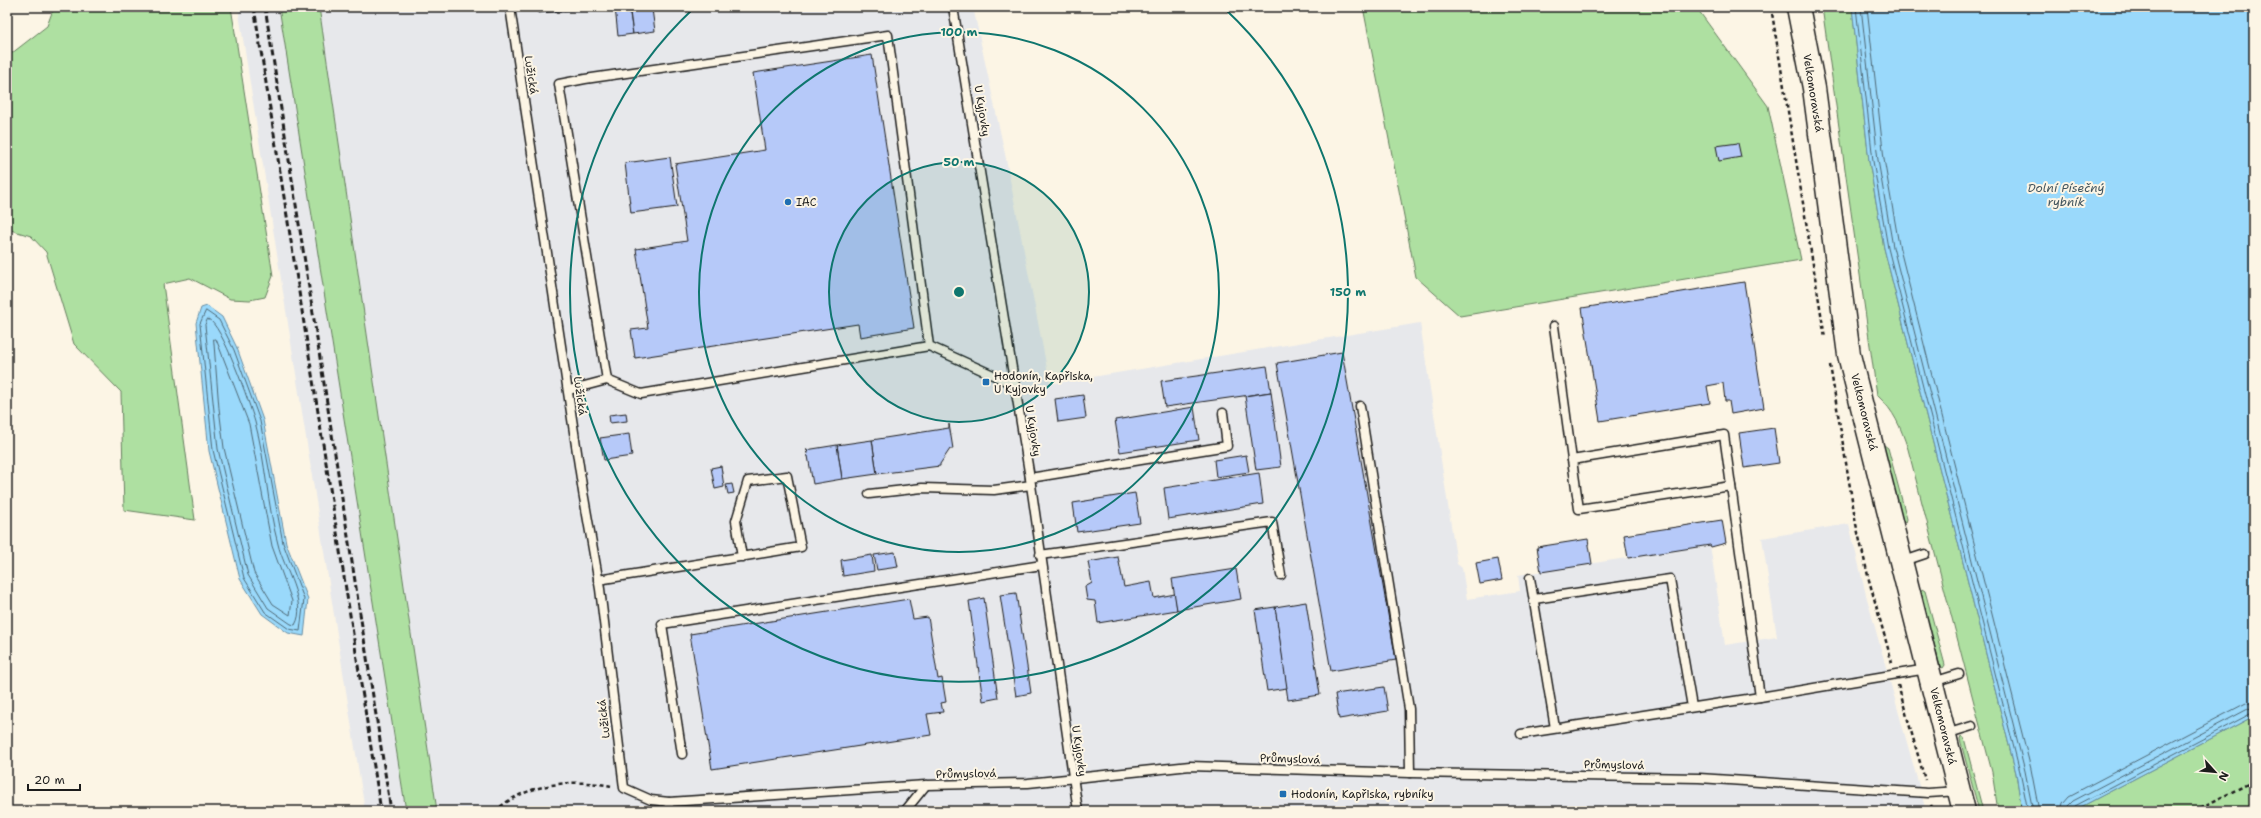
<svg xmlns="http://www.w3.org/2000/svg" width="2261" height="818" font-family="'Shantell Sans',sans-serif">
<rect width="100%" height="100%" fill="#fcf5e5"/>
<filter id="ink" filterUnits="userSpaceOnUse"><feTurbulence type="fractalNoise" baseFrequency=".025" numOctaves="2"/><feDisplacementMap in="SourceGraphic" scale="8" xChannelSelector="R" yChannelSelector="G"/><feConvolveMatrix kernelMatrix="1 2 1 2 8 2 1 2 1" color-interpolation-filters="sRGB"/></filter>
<g filter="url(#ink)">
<g fill="#e7e8eb">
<path d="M238 7H279L406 811H365Z"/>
<path d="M319 7H973L1005 154 1050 384 1420 323 1457 564 1462 568 1467 599 1520 591 1518 575 1710 545 1725 645 1777 637 1762 538 1849 524 1866 595 1926 811H437Z"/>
</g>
<g fill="#aee0a1" stroke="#657e5e">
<path d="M54 7H231L273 276 265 297 250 300 230 299 190 278 163 284 195 520 124 510 121 392 74 344 46 252 31 236 7 229V57L47 26Z"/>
<path d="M279 7H319L437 811H406Z"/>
<path d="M1363 7H1696L1768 106 1801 260 1460 316 1416 277Z"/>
<path d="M1822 7H1852L1869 161 1884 248 2016 773 2021 805 2025 811H1998L1992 772 1908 449C1900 426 1895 412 1877 395Z"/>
<path d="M1884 445 1888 448 1907 519 1906 523 1902 521 1883 447Z"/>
<path d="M1922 589 1925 591 1945 665 1943 668 1940 666 1920 593Z"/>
<path d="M2254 716V811H2073Z"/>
<path d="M1961 736 1964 738 1983 811H1979L1960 739Z"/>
</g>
<g fill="#9ad9fb" stroke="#688da2">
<path d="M1852 7H2254V716L2073 811H2025L2021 805 2016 773 1884 248 1869 161Z"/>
<path d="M207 306 222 317 237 348 263 420 286 543 308 599 304 636 288 633 262 614 240 579 209 451 196 323 201 308Z"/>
</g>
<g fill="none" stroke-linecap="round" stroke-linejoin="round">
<g stroke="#4e6875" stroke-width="1">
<path d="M1856 7 1873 161 1888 248 2020 772 2028 811"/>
<path d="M1861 7 1878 160 1893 247 2025 771 2033 811"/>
<path d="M1867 7 1884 159 1899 245 2031 769 2039 811"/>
<path d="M206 311 219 320 234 350 260 421 283 543 304 599 300 631 289 629 265 612 244 578 213 450 200 324Z"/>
<path d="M208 319C222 323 250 405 255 422 266 462 267 504 278 544 283 567 308 603 295 625L291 624 268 608 248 575 218 449 205 325Z"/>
<path d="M214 339H216L249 424 272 546 292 601 290 615 273 604 254 573 224 448 219 408Z"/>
<path d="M2061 811 2063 803 2069 796 2246 703 2254 701"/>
<path d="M2067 811 2068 806 2073 801 2248 709 2254 707"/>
<path d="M2072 811 2075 806 2254 712"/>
</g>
</g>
<g fill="#b6c9f9" stroke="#1c1c1c">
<path d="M538 7H604L538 13Z"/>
<path d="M615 7H629L633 34 618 36Z"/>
<path d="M652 9 655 31 633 34 630 12Z"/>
<path d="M872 55 914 328 860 337 858 324 635 358 631 330 648 328 636 249 687 241 675 164 765 150 753 73Z"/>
<path d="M1738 143 1741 157 1719 161 1716 146Z"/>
<path d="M670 157 677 207 631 213 625 163Z"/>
<path d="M1744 282 1764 408 1731 414 1729 401H1725L1723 383 1707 386 1710 403 1600 421 1582 308Z"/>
<path d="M1342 352 1396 660 1331 671 1277 363Z"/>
<path d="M1267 366 1271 392 1165 407 1161 381Z"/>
<path d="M1271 392 1281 467 1256 470 1245 396Z"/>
<path d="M1083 395 1086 418 1058 422 1055 399Z"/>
<path d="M1194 407 1199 440 1120 452 1115 420Z"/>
<path d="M626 413 627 421 610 423 609 415Z"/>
<path d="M949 424 953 449H950L940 464V466L877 474 872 440 949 428Z"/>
<path d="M1774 428 1779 463 1744 468 1739 433Z"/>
<path d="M629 434 632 456 604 460 600 438Z"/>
<path d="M872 440 877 474 842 479 837 445Z"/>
<path d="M837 445 842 479 813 484 808 456H807L808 453H806L808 451 806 450Z"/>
<path d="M1246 455 1249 472 1216 477 1214 460Z"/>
<path d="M721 466 724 487 715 489 711 468Z"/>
<path d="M1259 473 1263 504 1168 519 1164 488Z"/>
<path d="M732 484 734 493 728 494 726 485Z"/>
<path d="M1135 493 1140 523 1077 532 1073 503Z"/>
<path d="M1722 520 1726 543 1711 547 1710 545 1628 558 1624 535Z"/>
<path d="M1588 539 1592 564 1541 572 1537 547Z"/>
<path d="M895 552 898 567 877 570 874 555Z"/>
<path d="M872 555 874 571 843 576 841 560Z"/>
<path d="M1118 557 1124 587 1151 582 1154 598 1175 594 1177 610 1098 623 1095 601 1087 600 1085 587 1092 583 1088 562Z"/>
<path d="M1498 559 1502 580 1480 584 1476 563Z"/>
<path d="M1236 569 1241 599 1177 610 1172 579Z"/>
<path d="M1016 593 1031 693 1016 696 1000 595Z"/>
<path d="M984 598 998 698 983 701 969 601Z"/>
<path d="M909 599 913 619 928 617 938 679 942 678 946 702 941 703 943 712 927 714 931 735 712 769 690 634Z"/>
<path d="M1306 602 1320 695 1288 700 1275 607Z"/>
<path d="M1275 607 1287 688 1267 691 1255 610Z"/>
<path d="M1384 687 1388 711 1339 719 1335 694Z"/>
</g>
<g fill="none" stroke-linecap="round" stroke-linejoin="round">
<defs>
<g id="lane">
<path d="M510 7 583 492 600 589 624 788 651 800 669 802 926 785 1028 783 1190 766 1410 773 1699 778 1928 793 1959 791"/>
<path d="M953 7 1030 478 1078 811"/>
<path d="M1554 326 1572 460 1724 435 1760 697"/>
<path d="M929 346 888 35 585 79 559 84 607 380 641 394 929 346 1015 385"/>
<path d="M569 390 607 380"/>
<path d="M1360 406 1409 709 1410 773"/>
<path d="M1572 460 1579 509 1731 486"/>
<path d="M1030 478 1227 446 1223 413"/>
<path d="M869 494 922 488 994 490 1031 485"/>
<path d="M1040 555 1272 522 1281 575"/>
<path d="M1901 562 1925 554"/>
<path d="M1530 578 1555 728"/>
<path d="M598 580 801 547 787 476 748 481 736 521 742 557"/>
<path d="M1534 599 1670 579 1692 707"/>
<path d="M1933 682 1959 674"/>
<path d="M1521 734 1760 697 1927 669"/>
<path d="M1946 734 1972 726"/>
<path d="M682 754 662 624 1042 565"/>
<path d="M669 802V811"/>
<path d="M905 811 926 785"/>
</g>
<path id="secondary" d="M1798 7 1814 88 1849 355 1964 811"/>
</defs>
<use href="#lane" stroke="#1c1c1c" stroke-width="11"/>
<use href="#secondary" stroke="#1c1c1c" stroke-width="25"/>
<g stroke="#1c1c1c" stroke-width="2.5" stroke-dasharray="4 3" stroke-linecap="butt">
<path d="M1771 7 1825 338"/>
<path d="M1830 365 1856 524 1869 580 1892 663"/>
<path d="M1898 685 1925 780"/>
<path d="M1931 805 1933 811"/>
<path d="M495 811C525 784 573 778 611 786"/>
<path d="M2194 811 2254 781"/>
</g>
<use href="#lane" stroke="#fcf5e5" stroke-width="8"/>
<use href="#secondary" stroke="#fcf5e5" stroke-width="22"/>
<g stroke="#1c1c1c" stroke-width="3" stroke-dasharray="6 3" stroke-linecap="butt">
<path d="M254 7 381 811"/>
<path d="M265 7 391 811"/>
</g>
</g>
</g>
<circle cx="959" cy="292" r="130" fill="#0f766e" fill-opacity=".12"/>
<g fill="none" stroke="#0f766e" stroke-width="2">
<circle cx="959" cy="292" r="130"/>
<circle cx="959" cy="292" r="260"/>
<path d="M1224 8A389 389 0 1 1 694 8"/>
</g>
<g fill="#1f6fb2" stroke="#fcf5e5" stroke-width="1.5">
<circle cx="788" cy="202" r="4"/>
<rect x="982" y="378" width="8" height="8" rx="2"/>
<rect x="1279" y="790" width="8" height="8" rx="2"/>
</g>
<g text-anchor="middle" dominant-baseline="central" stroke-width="4" stroke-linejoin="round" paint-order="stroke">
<g font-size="11" fill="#1c1c1c" stroke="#fcf5e5">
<text transform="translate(531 75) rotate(81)">Lužická</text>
<text transform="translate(1813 93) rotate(81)">Velkomoravská</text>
<text transform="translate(982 111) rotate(81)">U Kyjovky</text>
<text transform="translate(580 396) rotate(82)">Lužická</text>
<text transform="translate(1864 412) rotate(76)">Velkomoravská</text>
<text transform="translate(1033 431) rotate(81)">U Kyjovky</text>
<text transform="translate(604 719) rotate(-97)">Lužická</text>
<text transform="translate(1943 726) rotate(76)">Velkomoravská</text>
<text transform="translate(1079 751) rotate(82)">U Kyjovky</text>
<text transform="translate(1290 759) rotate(2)">Průmyslová</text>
<text transform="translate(1614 765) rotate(1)">Průmyslová</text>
<text transform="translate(966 774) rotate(-1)">Průmyslová</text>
</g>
<g font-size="11" fill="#1c1c1c" stroke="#fcf5e5" text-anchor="start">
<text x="796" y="202">IAC</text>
<text x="994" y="376">Hodonín, Kapřiska,<tspan x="994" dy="13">U Kyjovky</tspan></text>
<text x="1291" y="794">Hodonín, Kapřiska, rybníky</text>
</g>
<g font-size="12" font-style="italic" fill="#42555f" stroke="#fcf5e5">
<text x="2066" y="188">Dolní Písečný<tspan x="2066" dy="14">rybník</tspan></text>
</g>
</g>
<circle cx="959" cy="292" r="6" fill="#0f766e" stroke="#fcf5e5" stroke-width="2"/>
<g font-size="12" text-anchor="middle" font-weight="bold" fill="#0f766e" stroke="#fcf5e5" stroke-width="4" stroke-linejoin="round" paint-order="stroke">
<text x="959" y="36">100 m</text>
<text x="959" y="166">50 m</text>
<text x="1348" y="296">150 m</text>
</g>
<rect width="2261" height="818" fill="none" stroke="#fcf5e5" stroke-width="24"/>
<rect x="12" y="12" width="2237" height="794" fill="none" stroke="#1c1c1c" stroke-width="1.5" filter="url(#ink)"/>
<g transform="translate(2215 772) rotate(117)" stroke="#fcf5e5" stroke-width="3" paint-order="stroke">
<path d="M0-3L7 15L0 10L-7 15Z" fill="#1c1c1c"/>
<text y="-6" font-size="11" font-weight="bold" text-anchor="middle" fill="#1c1c1c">N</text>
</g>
<path d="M28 784v6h52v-6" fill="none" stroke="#1c1c1c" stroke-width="2"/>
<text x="34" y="784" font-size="12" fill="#1c1c1c" stroke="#fcf5e5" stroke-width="3" paint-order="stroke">20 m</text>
</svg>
